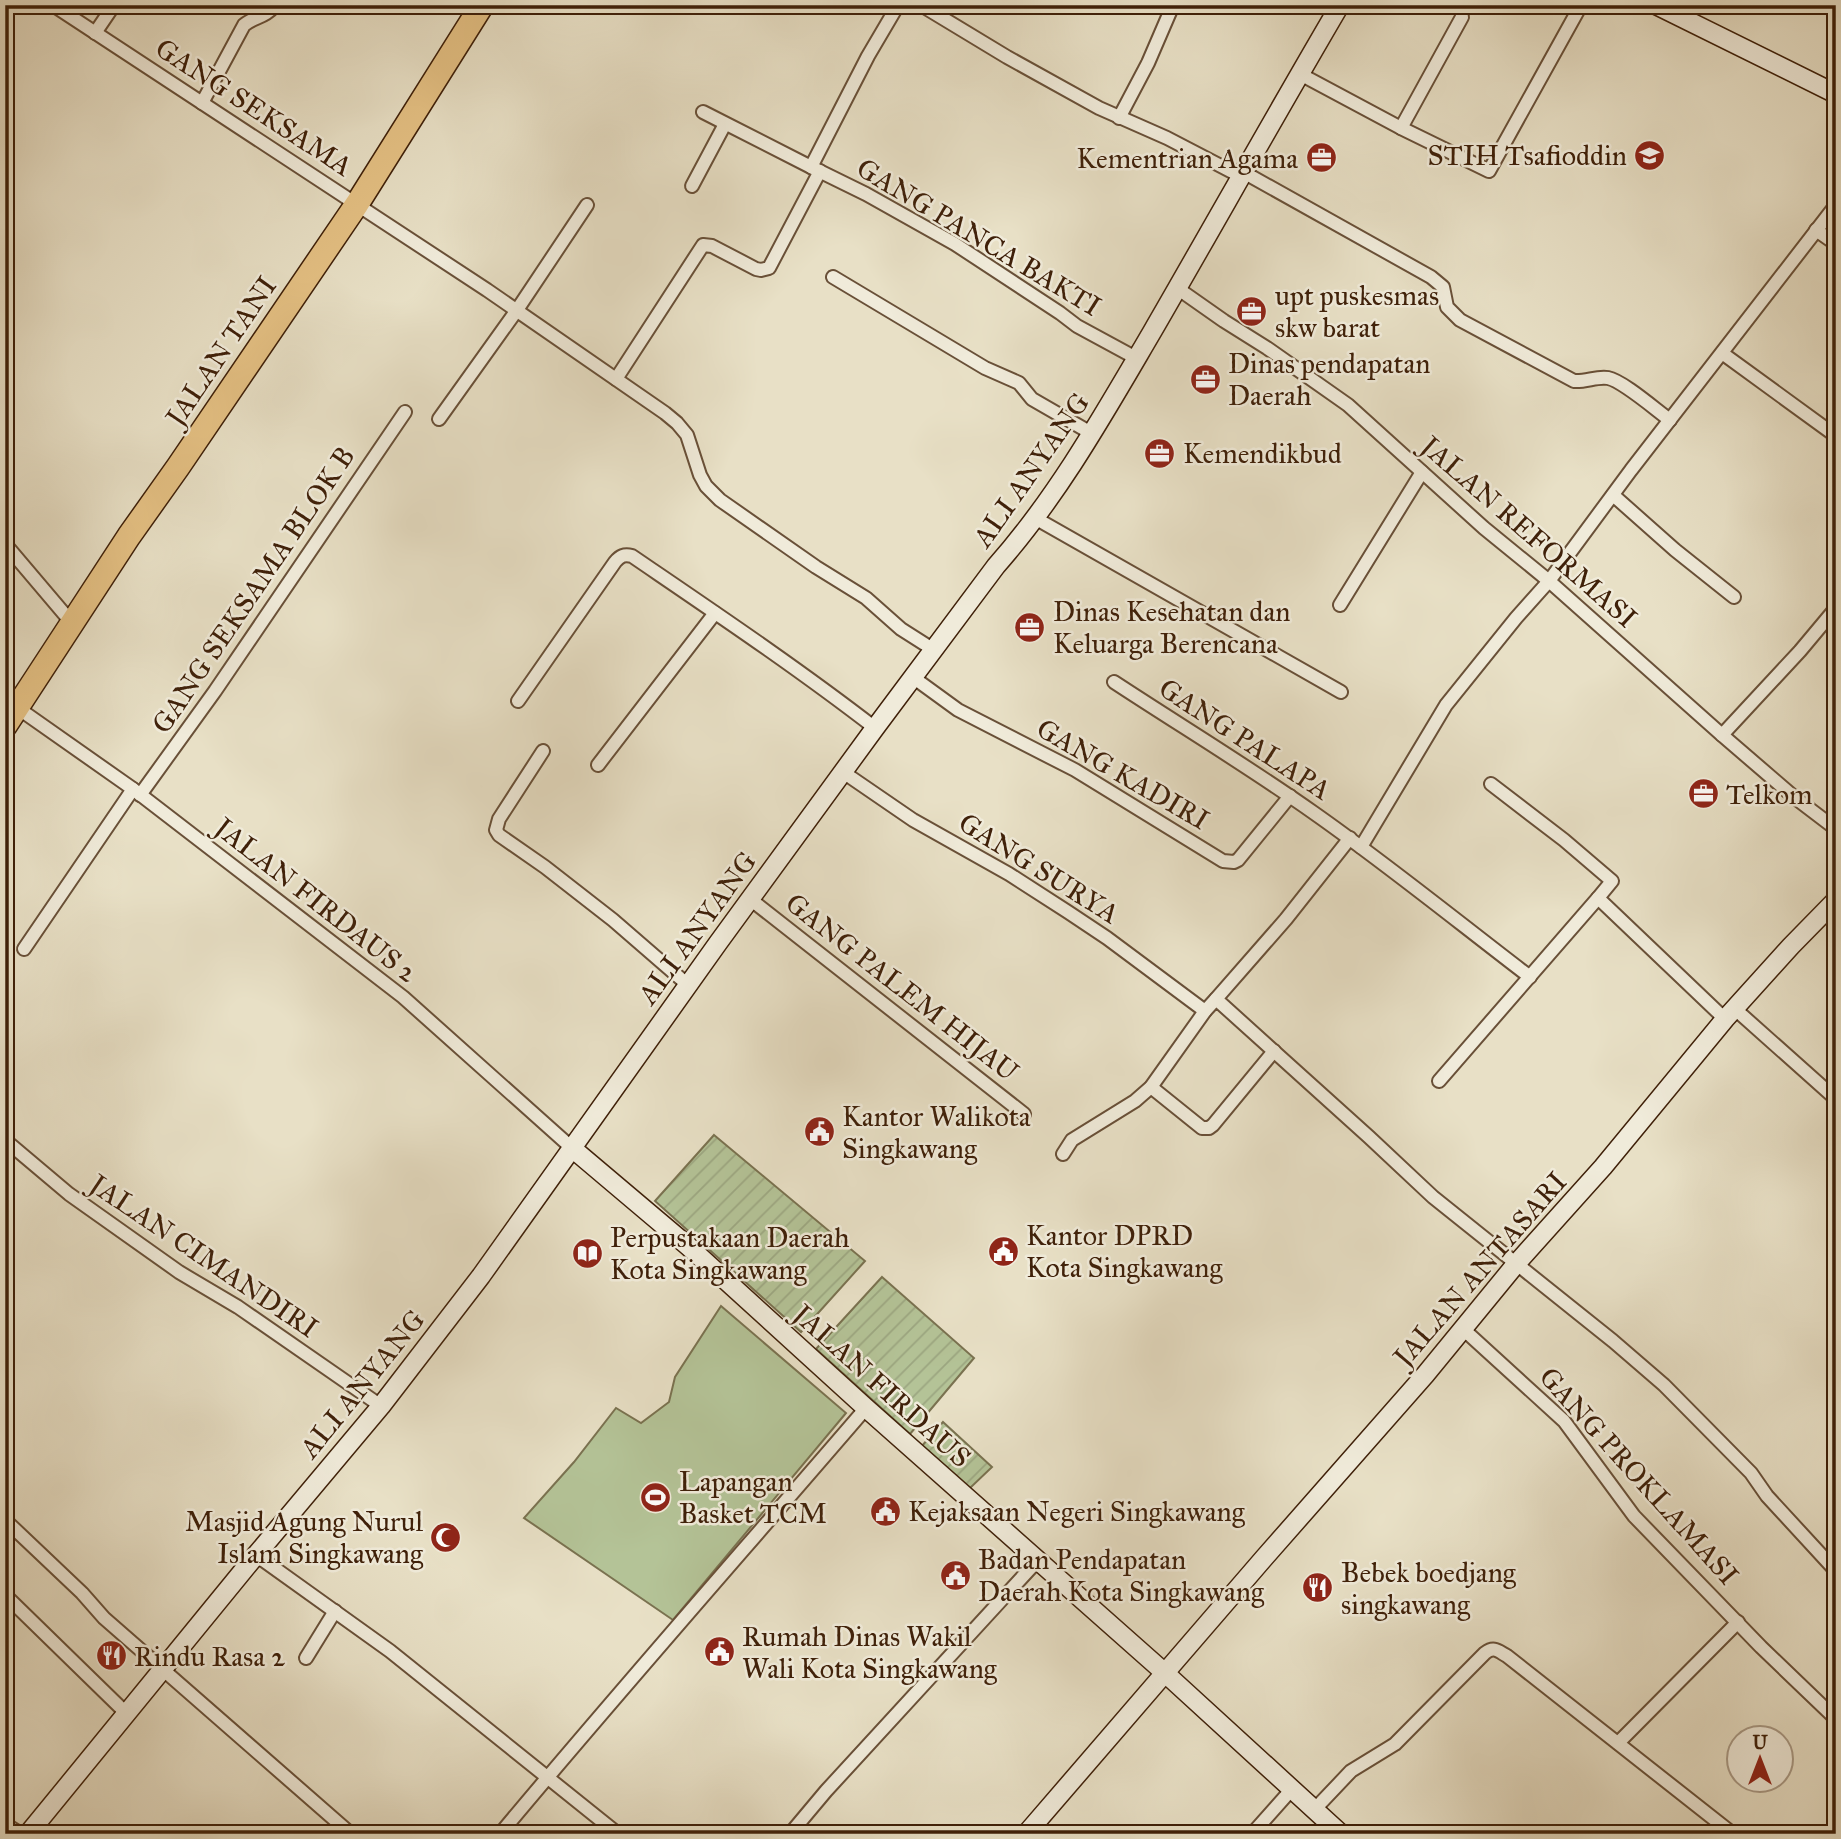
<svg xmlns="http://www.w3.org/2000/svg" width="1841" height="1839" font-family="'IM FELL Great Primer',serif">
<defs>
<pattern id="garden-furrows" width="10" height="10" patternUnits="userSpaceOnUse" patternTransform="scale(1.75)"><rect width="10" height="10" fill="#b4c397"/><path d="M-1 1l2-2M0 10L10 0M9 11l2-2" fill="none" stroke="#9ca781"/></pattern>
</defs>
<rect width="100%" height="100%" fill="#e8e0c6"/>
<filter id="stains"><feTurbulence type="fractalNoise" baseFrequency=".00286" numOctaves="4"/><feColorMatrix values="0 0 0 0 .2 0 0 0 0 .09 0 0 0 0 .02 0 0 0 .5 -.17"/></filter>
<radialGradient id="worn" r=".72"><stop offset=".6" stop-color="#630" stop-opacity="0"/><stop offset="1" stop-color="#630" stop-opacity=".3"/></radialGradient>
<path fill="#b4c397" stroke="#7a7250" stroke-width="2" d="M721 1306 846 1413 673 1620 524 1518 574 1462 616 1408 641 1423 669 1402 675 1377Z"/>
<g fill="url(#garden-furrows)" stroke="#7a7250" stroke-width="2">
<path d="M714 1135 865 1261 801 1332 655 1201Z"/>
<path d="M882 1277 974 1358 910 1434 816 1349Z"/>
<path d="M943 1422 992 1467 968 1490 921 1447Z"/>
</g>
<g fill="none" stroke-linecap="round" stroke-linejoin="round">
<defs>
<g id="street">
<path d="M53 5 487 290 665 413 677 423 687 435 700 475 706 486 720 500 816 567 866 598 901 629 934 650"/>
<path d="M898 5 868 56 811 167 866 194 955 244 1060 313 1077 326 1136 358"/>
<path d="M921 5 1007 57 1099 108 1167 138 1242 177"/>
<path d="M95 33 114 5"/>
<path d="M1300 74 1401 128 1489 171 1581 5"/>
<path d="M202 103 244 25C255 16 265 18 275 5"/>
<path d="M703 112 811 167"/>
<path d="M1119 118 1148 63 1173 5"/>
<path d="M1401 128 1462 17"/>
<path d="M1245 173 1431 277 1443 287 1447 307 1460 320 1574 381C1586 382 1597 376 1608 378 1623 381 1656 410 1670 420"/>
<path d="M692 186 725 124"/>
<path d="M1816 230 1836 244"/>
<path d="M833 277 985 368 1019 383 1032 399 1091 433"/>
<path d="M1177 288 1224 321 1267 348 1348 405 1484 528 1549 581 1722 735 1794 797 1836 829"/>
<path d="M1722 353 1836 436"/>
<path d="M616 379 703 245 712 246 756 269 761 270 769 268 820 171"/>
<path d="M439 419 517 310 587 205"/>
<path d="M1613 495 1675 550 1734 597"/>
<path d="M1035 518 1341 692"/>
<path d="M5 544 72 623"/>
<path d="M1340 605 1422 472"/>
<path d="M914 678 958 710 1075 770 1223 861 1234 862 1238 860 1290 796"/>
<path d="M1114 682C1181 726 1249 767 1314 813 1388 865 1458 922 1530 977"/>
<path d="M5 699 133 789 403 997 572 1148"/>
<path d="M518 701 615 562C620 556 624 554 632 556 714 612 796 667 875 728"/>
<path d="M1722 735 1800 651 1836 608"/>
<path d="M543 751 499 819 496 830 499 835 545 867 613 920 688 985"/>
<path d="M598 765 715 613"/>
<path d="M843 772 913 820 1009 874 1068 912 1107 938 1205 1011"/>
<path d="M1491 784 1564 840 1612 881 1598 898 1725 1019"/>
<path d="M140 795 215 691 405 412"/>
<path d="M1361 847 1446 705 1516 618 1549 581 1631 470 1836 205"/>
<path d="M750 899 1024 1114"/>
<path d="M24 949 133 789"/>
<path d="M1216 999 1286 919 1350 838"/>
<path d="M1735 1009 1836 1099"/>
<path d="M1439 1081 1598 898"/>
<path d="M1151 1087 1202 1128H1209L1213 1125 1274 1051"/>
<path d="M5 1140 69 1194 179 1272 238 1307 381 1406"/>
<path d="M1063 1154 1072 1140 1135 1101 1151 1087 1205 1011 1216 999 1369 1137 1433 1197 1613 1341 1664 1385 1751 1473 1767 1496 1836 1571"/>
<path d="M1462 1328 1564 1421 1634 1516 1761 1647 1836 1719"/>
<path d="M5 1520 82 1593 104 1618 351 1834"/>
<path d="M256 1555 390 1651 618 1834"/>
<path d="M5 1595 126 1713"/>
<path d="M306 1658 335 1611"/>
<path d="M1618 1743 1738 1622"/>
<path d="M1314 1810 1351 1771 1395 1744 1485 1653C1494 1646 1498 1651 1507 1656L1733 1834"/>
<path d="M5 1824 21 1834"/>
<path d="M500 1834C620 1690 744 1550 866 1408"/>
<path d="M790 1834 826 1791 1038 1560"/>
<path d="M1252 1834 1292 1789"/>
</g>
<g id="secondary">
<path d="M1656 5 1836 94"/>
<path d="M572 1148 688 1246 866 1408 1165 1673 1341 1834"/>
<path d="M28 1834 256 1555 381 1406 481 1276 718 943 875 728 996 566C1058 496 1105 412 1152 332 1215 223 1276 114 1340 5"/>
<path d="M1026 1834 1264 1558 1425 1375 1516 1264 1603 1167 1725 1019 1791 946 1836 900"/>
</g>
<path id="highway" d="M5 726 129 536 178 467 357 204 482 5"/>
</defs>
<use href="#street" stroke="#695038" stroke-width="16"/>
<use href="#secondary" stroke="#3f2009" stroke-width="21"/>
<use href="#highway" stroke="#3f2009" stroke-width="26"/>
<use href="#street" stroke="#f0ebda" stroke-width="12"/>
<use href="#secondary" stroke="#f0ebda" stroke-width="18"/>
<use href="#highway" stroke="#e4c083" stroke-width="23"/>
</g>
<defs>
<symbol id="university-disc" viewBox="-11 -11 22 22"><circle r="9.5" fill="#8f2418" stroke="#f0ebda"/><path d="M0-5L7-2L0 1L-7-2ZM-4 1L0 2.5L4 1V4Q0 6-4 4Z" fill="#fff"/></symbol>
<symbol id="office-disc" viewBox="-11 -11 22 22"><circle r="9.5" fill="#8f2418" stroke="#f0ebda"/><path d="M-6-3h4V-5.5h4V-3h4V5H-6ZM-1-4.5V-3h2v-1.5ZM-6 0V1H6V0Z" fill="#fff"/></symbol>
<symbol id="civic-disc" viewBox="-11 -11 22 22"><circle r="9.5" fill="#8f2418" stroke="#f0ebda"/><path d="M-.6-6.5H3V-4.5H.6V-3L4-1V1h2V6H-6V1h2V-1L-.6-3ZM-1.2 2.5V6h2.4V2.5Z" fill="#fff"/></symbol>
<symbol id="library-disc" viewBox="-11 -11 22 22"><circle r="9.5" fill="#8f2418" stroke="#f0ebda"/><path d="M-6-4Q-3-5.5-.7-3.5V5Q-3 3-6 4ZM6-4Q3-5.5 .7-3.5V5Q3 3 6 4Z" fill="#fff"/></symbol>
<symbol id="stadium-disc" viewBox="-11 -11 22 22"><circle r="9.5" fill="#8f2418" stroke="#f0ebda"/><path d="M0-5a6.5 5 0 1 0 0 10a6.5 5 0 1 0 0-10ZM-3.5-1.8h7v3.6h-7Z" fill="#fff"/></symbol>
<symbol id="mosque-disc" viewBox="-11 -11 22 22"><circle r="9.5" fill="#8f2418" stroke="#f0ebda"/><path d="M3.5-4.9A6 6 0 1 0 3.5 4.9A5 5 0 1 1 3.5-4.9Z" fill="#fff"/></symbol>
<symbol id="restaurant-disc" viewBox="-11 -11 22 22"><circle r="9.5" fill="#8f2418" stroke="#f0ebda"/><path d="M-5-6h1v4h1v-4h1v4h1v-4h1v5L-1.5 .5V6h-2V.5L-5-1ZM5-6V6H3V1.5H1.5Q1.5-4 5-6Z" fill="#fff"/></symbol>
</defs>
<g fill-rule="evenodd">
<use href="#university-disc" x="1632" y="138" width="35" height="35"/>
<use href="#office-disc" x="1304" y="140" width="35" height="35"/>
<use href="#office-disc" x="1234" y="294" width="35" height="35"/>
<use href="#office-disc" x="1188" y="362" width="35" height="35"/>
<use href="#office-disc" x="1142" y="436" width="35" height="35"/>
<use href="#office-disc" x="1012" y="610" width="35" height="35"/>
<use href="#office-disc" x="1686" y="776" width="35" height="35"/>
<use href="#civic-disc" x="802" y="1114" width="35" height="35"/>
<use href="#civic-disc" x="986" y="1234" width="35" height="35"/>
<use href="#library-disc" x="570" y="1236" width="35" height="35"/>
<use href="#stadium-disc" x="638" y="1480" width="35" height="35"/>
<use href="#civic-disc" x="868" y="1494" width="35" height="35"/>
<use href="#mosque-disc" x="428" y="1520" width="35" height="35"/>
<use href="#civic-disc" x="938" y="1558" width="35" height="35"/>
<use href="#restaurant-disc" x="1300" y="1570" width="35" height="35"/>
<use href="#civic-disc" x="702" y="1634" width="35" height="35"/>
<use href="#restaurant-disc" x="94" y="1638" width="35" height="35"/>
</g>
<g text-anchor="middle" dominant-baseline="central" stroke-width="5" stroke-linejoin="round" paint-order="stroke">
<g font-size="28" fill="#3f2009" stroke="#f0ebda">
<text transform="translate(254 107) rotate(33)">GANG SEKSAMA</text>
<text transform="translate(979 237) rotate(31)">GANG PANCA BAKTI</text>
<text transform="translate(221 351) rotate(-56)">JALAN TANI</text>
<text transform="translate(1031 470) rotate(-55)">ALI ANYANG</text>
<text transform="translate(1529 532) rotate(41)">JALAN REFORMASI</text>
<text transform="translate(253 590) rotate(-56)">GANG SEKSAMA BLOK B</text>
<text transform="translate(1245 739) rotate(33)">GANG PALAPA</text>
<text transform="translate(1123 774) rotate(30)">GANG KADIRI</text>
<text transform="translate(1039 868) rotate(32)">GANG SURYA</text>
<text transform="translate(316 900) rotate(38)">JALAN FIRDAUS 2</text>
<text transform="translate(697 928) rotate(-54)">ALI ANYANG</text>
<text transform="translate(902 987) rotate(38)">GANG PALEM HIJAU</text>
<text transform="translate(204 1256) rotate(34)">JALAN CIMANDIRI</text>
<text transform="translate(1480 1269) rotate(-49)">JALAN ANTASARI</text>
<text transform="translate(362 1384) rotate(-51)">ALI ANYANG</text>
<text transform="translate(882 1386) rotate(42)">JALAN FIRDAUS</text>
<text transform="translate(1639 1476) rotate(48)">GANG PROKLAMASI</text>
</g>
<g font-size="28" fill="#3f2009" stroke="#f0ebda" text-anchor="start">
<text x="1627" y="155" text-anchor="end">STIH Tsafioddin</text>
<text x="1298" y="158" text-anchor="end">Kementrian Agama</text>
<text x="1275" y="295">upt puskesmas<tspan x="1275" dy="32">skw barat</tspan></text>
<text x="1228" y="363">Dinas pendapatan<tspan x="1228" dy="32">Daerah</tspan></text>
<text x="1183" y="453">Kemendikbud</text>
<text x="1053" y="611">Dinas Kesehatan dan<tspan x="1053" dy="32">Keluarga Berencana</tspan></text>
<text x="1726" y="794">Telkom</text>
<text x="842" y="1116">Kantor Walikota<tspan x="842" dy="32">Singkawang</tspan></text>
<text x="1026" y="1235">Kantor DPRD<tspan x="1026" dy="32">Kota Singkawang</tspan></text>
<text x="610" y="1237">Perpustakaan Daerah<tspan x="610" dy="32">Kota Singkawang</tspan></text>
<text x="679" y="1481">Lapangan<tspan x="679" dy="32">Basket TCM</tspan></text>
<text x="908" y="1511">Kejaksaan Negeri Singkawang</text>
<text x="423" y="1521" text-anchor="end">Masjid Agung Nurul<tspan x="423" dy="32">Islam Singkawang</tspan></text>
<text x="978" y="1559">Badan Pendapatan<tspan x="978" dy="32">Daerah Kota Singkawang</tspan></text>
<text x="1341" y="1572">Bebek boedjang<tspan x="1341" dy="32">singkawang</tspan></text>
<text x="742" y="1636">Rumah Dinas Wakil<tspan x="742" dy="32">Wali Kota Singkawang</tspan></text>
<text x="134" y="1656">Rindu Rasa 2</text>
</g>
</g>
<rect width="1841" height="1839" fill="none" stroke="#e8e0c6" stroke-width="28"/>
<rect x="7" y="7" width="1827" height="1825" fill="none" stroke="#3f2009" stroke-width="3.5"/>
<rect x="14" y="14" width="1813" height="1811" fill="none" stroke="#3f2009" stroke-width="2"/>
<g transform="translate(1760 1759)"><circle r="33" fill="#f0ebda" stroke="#a99a86" stroke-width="2"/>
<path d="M0-5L12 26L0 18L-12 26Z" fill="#8f2418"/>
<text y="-10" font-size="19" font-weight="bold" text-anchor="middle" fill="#3f2009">U</text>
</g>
<rect width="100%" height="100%" filter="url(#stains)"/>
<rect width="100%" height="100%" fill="url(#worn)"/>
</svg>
